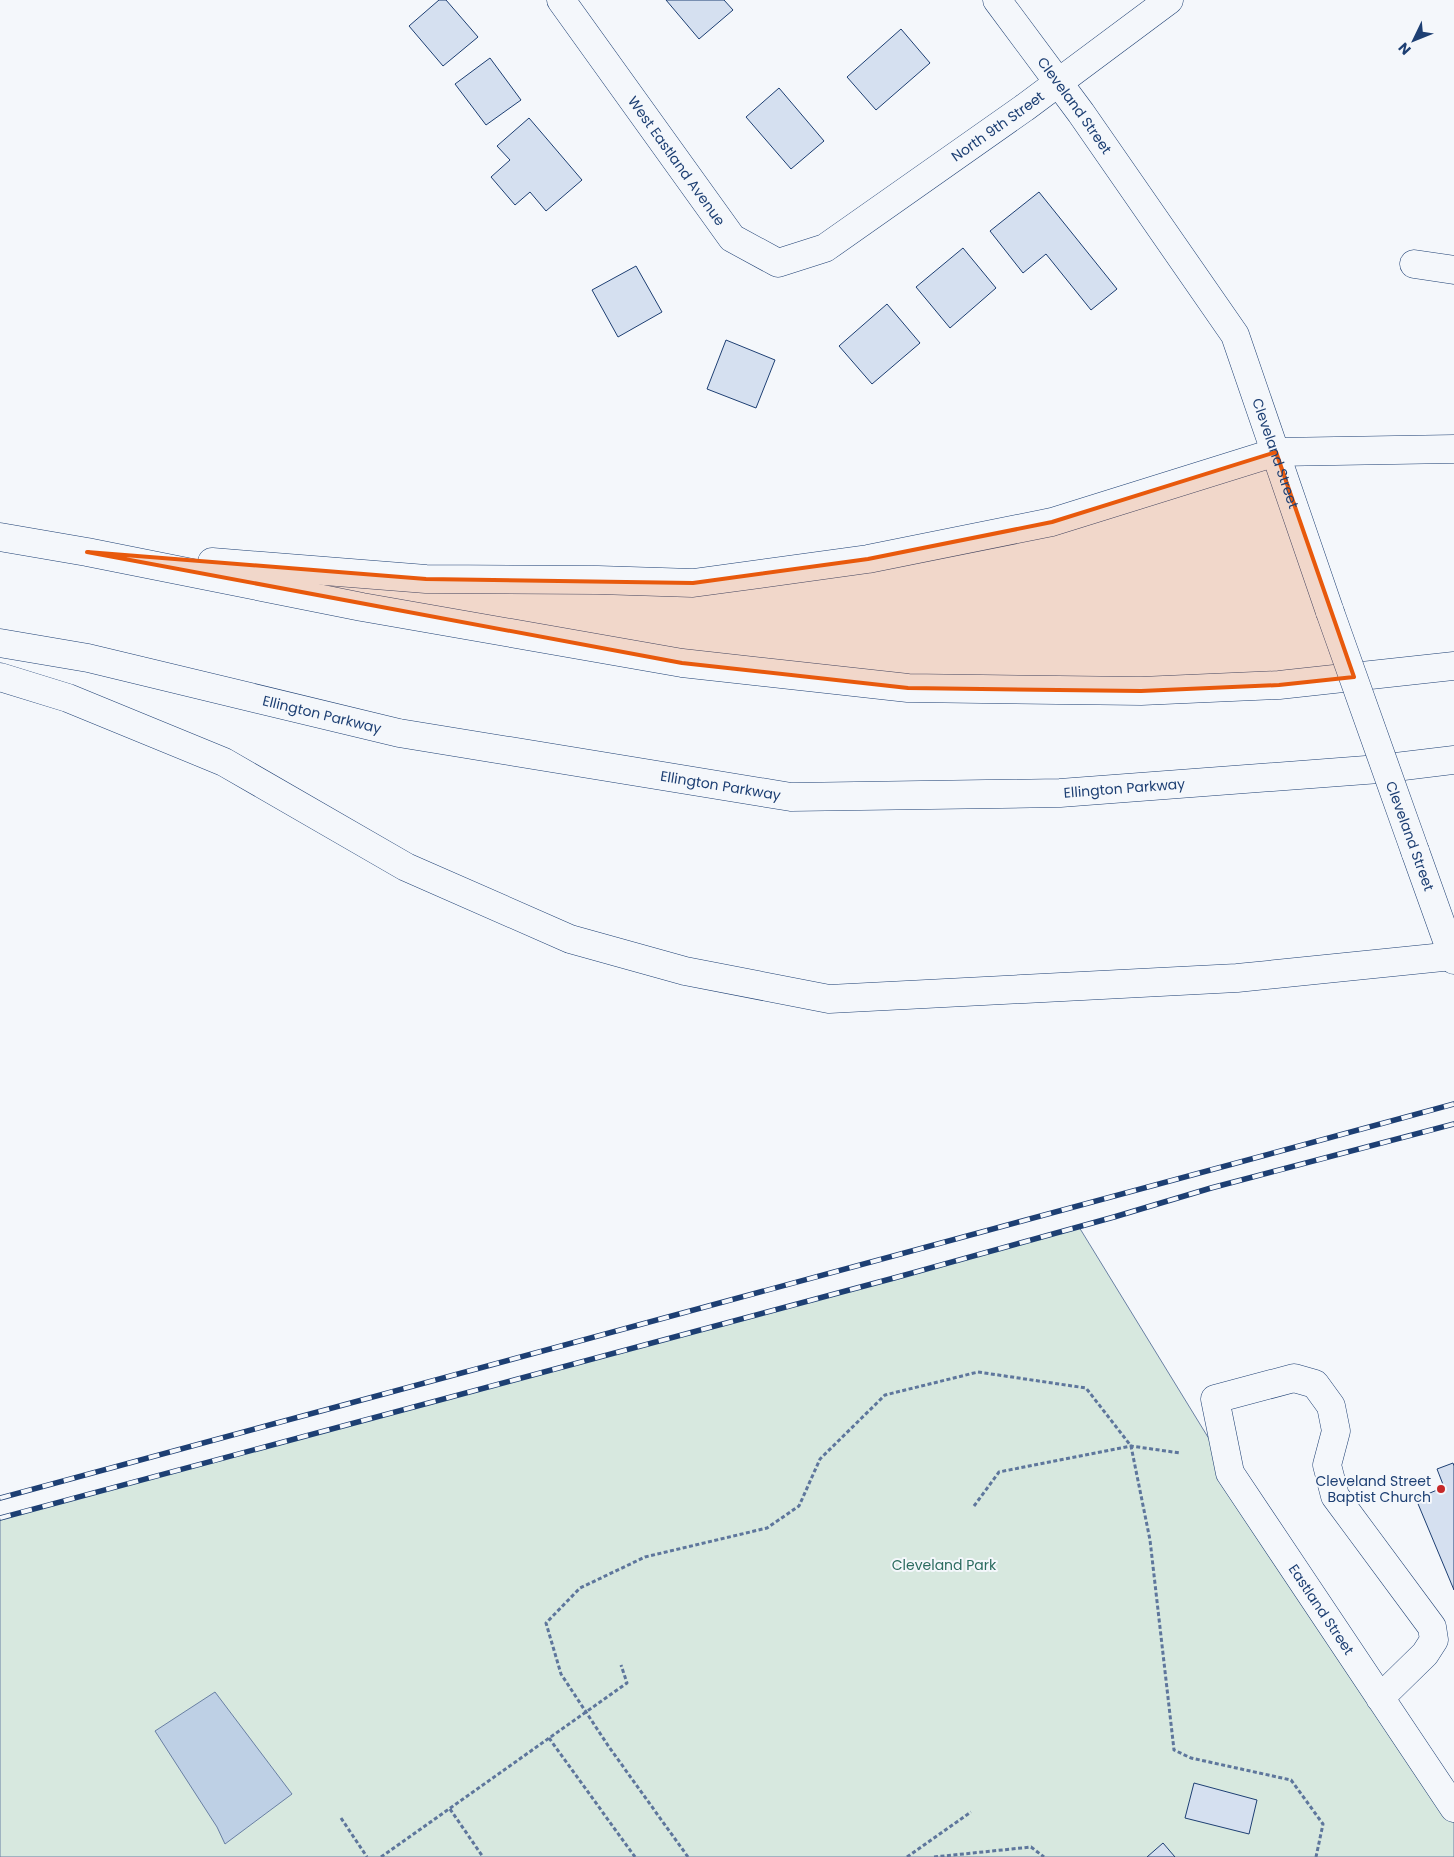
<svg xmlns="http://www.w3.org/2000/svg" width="1454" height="1857" font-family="Poppins,sans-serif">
<rect width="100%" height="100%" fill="#f4f7fb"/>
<path fill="#d7e8df" stroke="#687fa3" d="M1079 1227 1230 1473 1454 1808V1857H0V1518Z"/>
<path fill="#bed0e5" stroke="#687fa3" d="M215 1692 292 1794 225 1844 217 1827 155 1731Z"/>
<g fill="#d5e0f0" stroke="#1d3f73">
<path d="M439 0H446L478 37 443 66 409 26Z"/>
<path d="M666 0H724L733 10 699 39Z"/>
<path d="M901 29 930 63 876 110 847 77Z"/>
<path d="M490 58 521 100 486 125 455 84Z"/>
<path d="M779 88 824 141 791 169 746 117Z"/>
<path d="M529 118 582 180 546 211 530 192 515 205 491 177 510 160 497 146Z"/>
<path d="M1039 192 1117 289 1091 310 1046 254 1023 273 990 231Z"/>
<path d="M963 248 996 288 950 328 916 287Z"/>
<path d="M636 266 662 312 618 337 592 290Z"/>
<path d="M887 304 920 343 872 384 839 346Z"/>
<path d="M726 340 775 360 756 408 707 389Z"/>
<path d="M1453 1463 1454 1466V1590L1416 1499 1444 1487 1437 1469Z"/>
<path d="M1194 1783 1257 1800 1249 1834 1185 1818Z"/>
<path d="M1163 1843 1175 1857H1147Z"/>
</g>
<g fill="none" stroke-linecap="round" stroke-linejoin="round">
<defs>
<g id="minor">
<path id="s1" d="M561 0 732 238 778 263 825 248 1024 108 1169 0"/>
<path d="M1414 264 1454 270"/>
<path id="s2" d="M1380 1698 1425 1654 1434 1640 1432 1627 1335 1496 1327 1465 1336 1431 1331 1406 1315 1384 1294 1378 1215 1399 1230 1473 1454 1808"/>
</g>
<g id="major">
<path id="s3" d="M997 0 1081 113 1235 335 1330 612"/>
<path d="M1415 851 1454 960"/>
</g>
<g id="highway">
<path d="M0 537 87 552 362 607 682 663 908 688 1141 691 1279 685 1454 666"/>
<path d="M212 562 426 579 598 580 693 583 868 559 1052 522 1276 452 1454 449"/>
<path id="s4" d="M0 643 88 658 399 733 791 797 1060 793 1379 769 1454 760"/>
<path d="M0 677 68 698 224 762 406 867 570 939 685 971 829 999 1237 978 1454 956"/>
</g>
</defs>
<use href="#minor" stroke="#1d3f73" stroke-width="29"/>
<use href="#major" stroke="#1d3f73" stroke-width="29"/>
<use href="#highway" stroke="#1d3f73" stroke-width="29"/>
<g stroke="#5e769c" stroke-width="3" stroke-dasharray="4 2.5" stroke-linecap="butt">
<path d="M974 1506 999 1472 1131 1446 1180 1453"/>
<path d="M549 1738 635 1857"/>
<path d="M450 1809 483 1857"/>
<path d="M341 1818 367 1857"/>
<path d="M381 1857 627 1683 621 1665"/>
<path d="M688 1857 609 1747 561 1674 546 1623 580 1588 645 1557 767 1528 799 1506 820 1459 885 1395 978 1372 1086 1388 1131 1446 1150 1540 1174 1750 1191 1758 1291 1780 1323 1824 1316 1857"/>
<path d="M907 1857 971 1812"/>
<path d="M934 1857 1031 1847 1044 1857"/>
</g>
<use href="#minor" stroke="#f4f7fb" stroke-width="28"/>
<use href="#major" stroke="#f4f7fb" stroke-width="28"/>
<use href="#highway" stroke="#f4f7fb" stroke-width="28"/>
<defs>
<g id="rail">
<path d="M0 1498 1454 1104"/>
<path d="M0 1518 894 1278 1114 1217 1211 1188 1454 1124"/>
</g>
</defs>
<use href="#rail" stroke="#1d3f73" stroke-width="5.5"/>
<use href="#rail" stroke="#f4f7fb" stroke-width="4" stroke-dasharray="11" stroke-linecap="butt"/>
<defs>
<path id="major-bridge" d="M1330 612 1415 851"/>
</defs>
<use href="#major-bridge" stroke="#1d3f73" stroke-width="29" stroke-linecap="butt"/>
<use href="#major-bridge" stroke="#f4f7fb" stroke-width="28"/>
</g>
<path fill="#e8590c" fill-opacity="0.2" stroke="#e8590c" stroke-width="4" stroke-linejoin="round" d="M1276 452 1354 677 1279 685 1141 691 908 688 682 663 87 552 426 579 693 583 868 559 1052 522Z"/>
<circle fill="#c62828" stroke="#f4f7fb" stroke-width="2" cx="1441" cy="1489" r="5"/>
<g text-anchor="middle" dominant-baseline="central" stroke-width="4" stroke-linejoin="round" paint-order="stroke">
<g font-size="14" fill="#1d3f73" stroke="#f4f7fb">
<text stroke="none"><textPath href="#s3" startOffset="131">Cleveland Street</textPath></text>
<text stroke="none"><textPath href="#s1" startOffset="606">North 9th Street</textPath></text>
<text stroke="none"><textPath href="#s1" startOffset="198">West Eastland Avenue</textPath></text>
<text stroke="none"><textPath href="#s3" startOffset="536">Cleveland Street</textPath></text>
<text stroke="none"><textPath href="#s4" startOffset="330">Ellington Parkway</textPath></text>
<text stroke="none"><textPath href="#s4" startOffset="735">Ellington Parkway</textPath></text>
<text stroke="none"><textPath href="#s4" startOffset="1140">Ellington Parkway</textPath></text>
<text transform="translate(1410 836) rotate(70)">Cleveland Street</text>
<text stroke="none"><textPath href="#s2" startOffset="719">Eastland Street</textPath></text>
</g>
<g font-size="14" fill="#1d3f73" stroke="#f4f7fb" text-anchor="end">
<text x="1431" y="1481">Cleveland Street<tspan x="1431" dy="16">Baptist Church</tspan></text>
</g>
<g font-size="14" fill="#2c6c60" stroke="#f4f7fb">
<text x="944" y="1565">Cleveland Park</text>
</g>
</g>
<g transform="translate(1414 40) rotate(227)" stroke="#f4f7fb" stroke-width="4" paint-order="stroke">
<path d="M0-4L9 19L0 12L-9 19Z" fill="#1d3f73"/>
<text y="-8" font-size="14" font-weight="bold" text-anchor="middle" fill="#1d3f73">N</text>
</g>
</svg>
